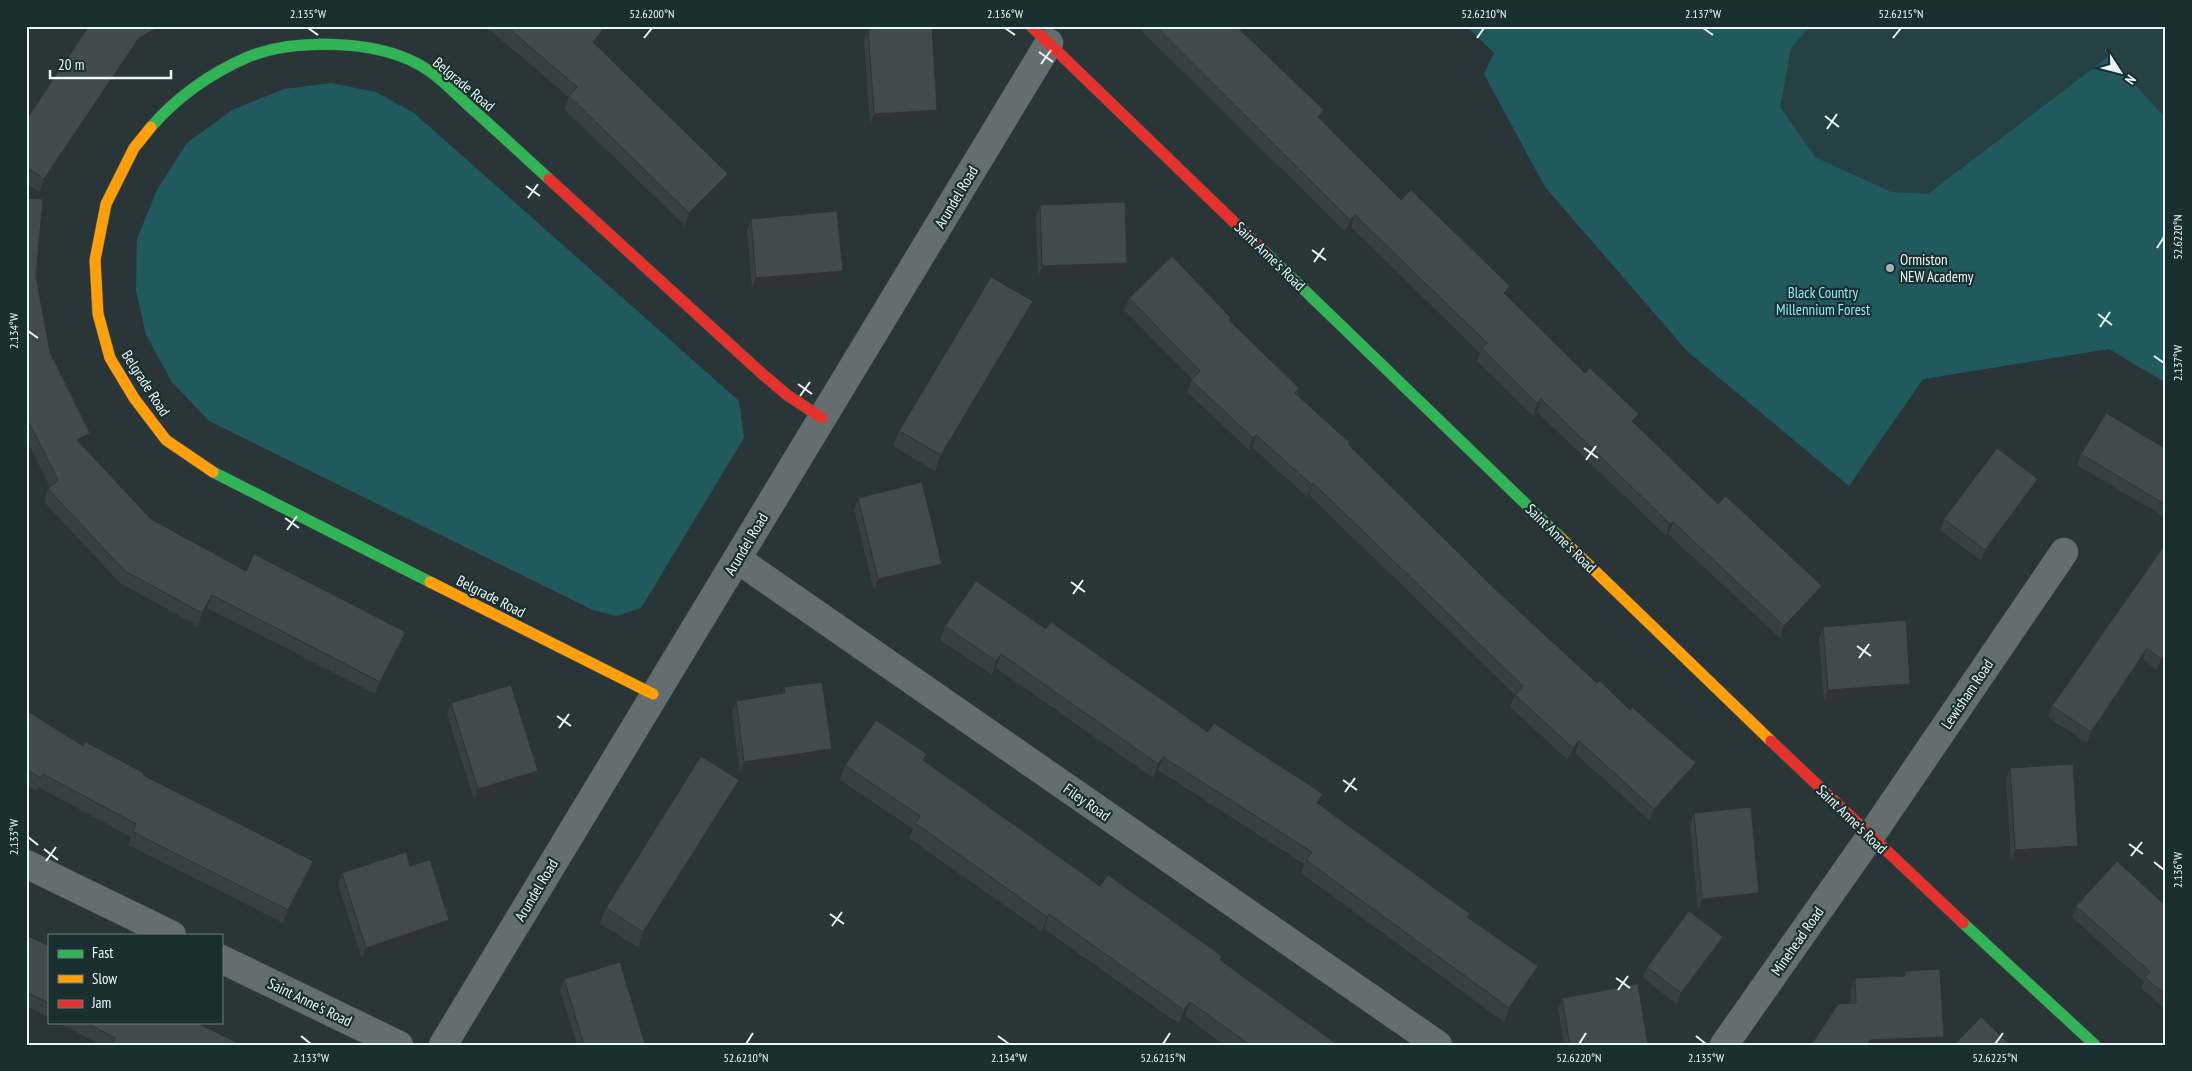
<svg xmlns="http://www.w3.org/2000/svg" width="2192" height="1071" font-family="'PT Sans Narrow',sans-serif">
<rect width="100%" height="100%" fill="#293536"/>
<path fill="#254143" d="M1466 26H2166V383L2109 349 1923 379 1849 486 1688 352 1545 187 1484 74 1494 53Z"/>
<g fill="#205a5f">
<path d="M1466 26H1811L1791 48 1780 107 1815 157 1891 192 1928 194 2109 56 2166 119V383L2109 349 1923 379 1849 486 1688 352 1545 187 1484 74 1494 53Z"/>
<path d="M331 83 376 92 414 113 739 401 744 438 641 608 617 616 593 610 209 421 172 382 146 335 136 290 137 239 157 190 187 143 232 110 284 89Z"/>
</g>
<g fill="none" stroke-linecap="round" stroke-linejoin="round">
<defs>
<g id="street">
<path d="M737 559 1438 1045"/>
<path d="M26 864 172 935"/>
<path d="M221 959 399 1045"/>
<path d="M443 1045 1049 43"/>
<path d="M1724 1045 1870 837 2064 552"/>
</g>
<g id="fast">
<path d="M151 127C178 96 211 73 248 57 294 38 374 40 418 64 437 74 455 93 470 107 497 131 523 155 549 179"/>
<path d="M1267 254 1561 538"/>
<path d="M213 472 430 582"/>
<path d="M1963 923 2095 1045"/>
</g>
<g id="slow">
<path d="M151 127 134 148 106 204 95 260 98 314 110 358 134 398 166 440 213 472"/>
<path d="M1561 538 1771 741"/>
<path d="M430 582 653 694"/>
</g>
<g id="jam">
<path d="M1031 26 1267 254"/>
<path d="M549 179 759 371 787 395 822 418"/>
<path d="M1771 741 1963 923"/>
</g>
</defs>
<use href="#street" stroke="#4a5455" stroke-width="29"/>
<use href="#fast" stroke="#4a5455" stroke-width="12"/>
<use href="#slow" stroke="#4a5455" stroke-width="12"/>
<use href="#jam" stroke="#4a5455" stroke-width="12"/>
<use href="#street" stroke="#656e6f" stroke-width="28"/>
<use href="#fast" stroke="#30b455" stroke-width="11"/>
<use href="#slow" stroke="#ff9f0a" stroke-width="11"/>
<use href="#jam" stroke="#e5322d" stroke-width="11"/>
</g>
<g fill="#384041">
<path d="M480 26H599L598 43 596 46 728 174 723 187 685 226 564 109 569 97 492 32Z"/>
<path d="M1137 26H1236L1324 110 1321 119 1401 200 1510 286 1507 295 1635 424 1718 504 1822 586 1818 598 1780 638 1668 534 1666 536 1537 412 1533 416 1477 361 1480 353 1351 227 1345 232Z"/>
<path d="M868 29 933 121 870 125 864 40Z"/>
<path d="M134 51 39 192 26 183V120Z"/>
<path d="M26 198 36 276 50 352 90 433 85 446 84 447 151 519 246 571 406 632 401 645 375 694 207 608 198 626 120 583 44 502 48 489 50 487 26 439Z"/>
<path d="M1040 205 1127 263 1123 274 1038 277 1036 216Z"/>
<path d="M751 219 843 271 839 282 752 289 747 230Z"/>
<path d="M1129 298 1230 321 1299 388 1297 395 1349 445 1495 589 1691 775 1650 821 1575 753 1568 760 1510 707 1515 695 1309 495 1307 497 1252 447 1249 450 1187 392 1192 379 1124 310Z"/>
<path d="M1027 317 935 471 893 446 899 431Z"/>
<path d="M2166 449V514L2164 517 2077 465 2081 454Z"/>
<path d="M2038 479 2034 490 1981 561 1940 530 1944 519Z"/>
<path d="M858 498 942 564 938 575 874 590 854 509Z"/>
<path d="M2166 543V657L2157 670 2143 659 2087 743 2048 717 2052 706Z"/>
<path d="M945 626 1046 629 1208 732 1319 804 1470 914 1468 918 1538 966 1533 979 1504 1022 1301 873 1304 864 1158 770 1153 778 996 668 992 675 940 640Z"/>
<path d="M1823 627 1906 695 1824 701 1819 638Z"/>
<path d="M784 687 832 749 828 761 740 773 732 712 736 701 782 693Z"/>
<path d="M451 703 534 782 474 800 447 714Z"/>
<path d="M26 710 83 746 313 861 308 874 283 923 128 845 131 837 38 787 36 791 26 785Z"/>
<path d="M924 762 1100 886 1221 961 1338 1045H1224L1185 1016 1179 1024 1044 929 1042 932 909 838 913 829 840 780 845 765Z"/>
<path d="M2010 768 2074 857 2011 861 2006 779Z"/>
<path d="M733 795 638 947 600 924 606 908Z"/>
<path d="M1694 813 1755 904 1698 910 1690 824Z"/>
<path d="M410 866 449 920 445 931 362 959 338 884 342 873Z"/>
<path d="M2076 906H2166V1010L2141 988 2144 982 2072 917Z"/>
<path d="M26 935 49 946V1018L26 1006Z"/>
<path d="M1723 937 1719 948 1677 1004 1643 978 1647 967Z"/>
<path d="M1905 971 1944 1037 1941 1045H1811L1851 1003V989L1855 978 1903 976Z"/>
<path d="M564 979 645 1044 644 1045H577L560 990Z"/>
<path d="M1562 998 1648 1045H1564L1558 1009Z"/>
<path d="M57 1022H195L242 1045H101Z"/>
</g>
<g fill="#2e3435">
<path d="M161 26H181L134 51 39 192 44 179 139 38Z"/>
<path d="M603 30 598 43 588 55 593 42Z"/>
<path d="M937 110 933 121 870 125 874 114Z"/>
<path d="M1324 110 1319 123 1318 117Z"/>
<path d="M728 174 723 187 685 226 689 213Z"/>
<path d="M1355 215 1351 227 1345 232 1350 220Z"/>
<path d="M1127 263 1123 274 1038 277 1042 266Z"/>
<path d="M843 271 839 282 752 289 756 278Z"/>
<path d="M1510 286 1505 299 1504 293Z"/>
<path d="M1033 301 1027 317 935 471 941 455Z"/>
<path d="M1541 399 1537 412 1533 416 1537 403Z"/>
<path d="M1639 414 1634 426 1632 421Z"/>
<path d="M90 433 85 446 72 452 77 440Z"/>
<path d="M1256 435 1252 447 1249 450 1253 438Z"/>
<path d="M2038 479 2034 490 1981 561 1985 550Z"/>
<path d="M1313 483 1309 495 1307 497 1312 485Z"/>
<path d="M1673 522 1668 534 1666 536 1670 524Z"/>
<path d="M942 564 938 575 874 590 878 579Z"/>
<path d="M1822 586 1818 598 1780 638 1784 626Z"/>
<path d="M212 595 207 608 198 626 202 613Z"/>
<path d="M406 632 401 645 375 694 380 682Z"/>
<path d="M2147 648 2143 659 2087 743 2091 732Z"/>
<path d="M2166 652V657L2157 670 2161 659Z"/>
<path d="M1001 654 996 668 992 675 996 661Z"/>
<path d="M1910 684 1906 695 1824 701 1828 690Z"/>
<path d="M1579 741 1575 753 1568 760 1573 748Z"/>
<path d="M832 749 828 761 740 773 744 762Z"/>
<path d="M1163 757 1158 770 1153 778 1158 764Z"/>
<path d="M1696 763 1691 775 1650 821 1654 809Z"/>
<path d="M538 771 534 782 474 800 478 789Z"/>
<path d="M739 780 733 795 638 947 643 932Z"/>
<path d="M1323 794 1318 808 1317 803Z"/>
<path d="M2078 846 2074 857 2011 861 2015 850Z"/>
<path d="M313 861 308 874 283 923 288 910Z"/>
<path d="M1759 893 1755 904 1698 910 1702 899Z"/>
<path d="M1049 914 1044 929 1042 932 1047 917Z"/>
<path d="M449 920 445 931 362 959 366 948Z"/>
<path d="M1723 937 1719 948 1677 1004 1681 993Z"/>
<path d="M1538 966 1533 979 1504 1022 1509 1008Z"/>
<path d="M1190 1002 1185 1016 1179 1024 1184 1010Z"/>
<path d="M1944 1037 1941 1045H1867L1870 1040Z"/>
</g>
<g fill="#414b4c" stroke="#2e3435">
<path d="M89 26H161L139 38 44 179 26 167V120Z"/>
<path d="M506 26H599L603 30 593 42 728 174 689 213 569 96 577 87Z"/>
<path d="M902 26H932L937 110 874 114 868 29Z"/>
<path d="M1155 26H1236L1324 110 1318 117 1401 200 1411 190 1510 286 1504 293 1585 373 1590 368 1639 414 1632 421 1718 504 1726 496 1822 586 1784 626 1673 522 1670 524 1541 399 1537 403 1482 348 1487 343 1355 215 1350 220Z"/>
<path d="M26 198 43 199 36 276 50 352 90 433 77 440 151 519 246 571 254 554 406 632 380 682 212 595 202 613 125 571 48 489 58 480 26 417Z"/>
<path d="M1125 202 1127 263 1042 266 1040 205Z"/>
<path d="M837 211 843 271 756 278 751 219Z"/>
<path d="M1172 256 1231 318 1229 320 1299 388 1295 393 1350 443 1348 444 1495 589 1597 683 1600 681 1630 710 1632 707 1696 763 1654 809 1579 741 1573 748 1515 695 1523 686 1313 483 1312 485 1256 435 1253 438 1191 380 1200 371 1129 298Z"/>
<path d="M991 277 1033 301 941 455 899 431Z"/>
<path d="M2106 413 2166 449V505L2081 454Z"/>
<path d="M1997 448 2038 479 1985 550 1944 519Z"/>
<path d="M922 482 942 564 878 579 858 498Z"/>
<path d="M2166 543V652L2161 659 2147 648 2091 732 2052 706Z"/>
<path d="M976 581 1046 629 1051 622 1208 732 1214 723 1323 794 1317 803 1470 914 1467 917 1538 966 1509 1008 1306 860 1312 852 1163 757 1158 764 1001 654 996 661 945 626Z"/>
<path d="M1906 620 1910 684 1828 690 1823 627Z"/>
<path d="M822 682 832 749 744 762 736 701 785 693 784 687Z"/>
<path d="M511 685 538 771 478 789 451 703Z"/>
<path d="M26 710 83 746 86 742 144 773 143 775 313 861 288 910 133 832 136 824 43 774 41 778 26 769Z"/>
<path d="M876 720 927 754 923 760 1100 886 1108 875 1222 956 1220 960 1338 1045H1250L1190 1002 1184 1010 1049 914 1047 917 915 823 920 816 845 765Z"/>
<path d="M701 756 739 780 643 932 606 908Z"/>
<path d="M2073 764 2078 846 2015 850 2010 768Z"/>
<path d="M1751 807 1759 893 1702 899 1694 813Z"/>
<path d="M406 852 410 866 430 860 449 920 366 948 342 873Z"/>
<path d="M2117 861 2166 906V996L2145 977 2150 972 2076 906Z"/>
<path d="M1689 911 1723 937 1681 993 1647 967Z"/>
<path d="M26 935 49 946V1003L26 992Z"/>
<path d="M620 962 645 1044 641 1045H584L564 979Z"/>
<path d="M1940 969 1944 1037 1870 1040 1867 1045H1811L1838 1004 1856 1003 1855 978 1905 976V971Z"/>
<path d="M1638 984 1648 1045H1570L1562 998Z"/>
<path d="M1981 1017 2011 1045H1954Z"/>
<path d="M85 1022H195L242 1045H118L113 1042 115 1038Z"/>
</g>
<path fill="none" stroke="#ebf8f9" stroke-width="2" d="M308 28 318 35M1005 28 1015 35M1703 28 1713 35M644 38 652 28M1477 38 1484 28M1893 38 1901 28M1039 52 1053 62M1041 64 1051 50M1825 116 1839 127M1827 129 1837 114M526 186 540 196M528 198 538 184M2157 248 2164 237M1312 250 1326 260M1314 262 1324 248M2098 314 2112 325M2100 327 2110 312M28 331 38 338M2154 356 2164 363M798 384 812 394M800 396 810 382M1584 448 1598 458M1586 460 1596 446M285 518 299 528M287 530 297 516M1071 582 1085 592M1073 594 1083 580M1857 646 1871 656M1859 658 1869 644M557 716 571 726M559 728 569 714M1343 780 1357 790M1345 792 1355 778M28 837 38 845M2129 844 2143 854M44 849 58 860M2131 856 2142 842M46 861 56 847M2154 862 2164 870M830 914 844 924M832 926 842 912M1616 978 1630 988M1618 990 1628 976M301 1036 311 1044M998 1036 1009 1044M1696 1036 1706 1044M746 1044 753 1033M1163 1044 1170 1033M1579 1044 1586 1033M1995 1044 2003 1033"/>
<circle fill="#a7b4b5" stroke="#1a2f30" stroke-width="2" cx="1890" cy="268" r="5"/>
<g text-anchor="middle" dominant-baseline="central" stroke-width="4.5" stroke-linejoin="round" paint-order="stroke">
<g font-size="15" fill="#ebf8f9" stroke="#1a2f30">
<text transform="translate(464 84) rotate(40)">Belgrade Road</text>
<text transform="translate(956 197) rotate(-59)">Arundel Road</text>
<text transform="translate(1270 256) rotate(44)">Saint Anne's Road</text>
<text transform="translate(146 383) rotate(57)">Belgrade Road</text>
<text transform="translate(1561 538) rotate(44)">Saint Anne's Road</text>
<text transform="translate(746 544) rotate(-59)">Arundel Road</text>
<text transform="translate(491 596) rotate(27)">Belgrade Road</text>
<text transform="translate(1967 694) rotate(-56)">Lewisham Road</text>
<text transform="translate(1087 802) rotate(35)">Filey Road</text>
<text transform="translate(1852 819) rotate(44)">Saint Anne's Road</text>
<text transform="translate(536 890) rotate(-59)">Arundel Road</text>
<text transform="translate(1797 941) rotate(-55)">Minehead Road</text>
<text transform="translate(310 1002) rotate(26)">Saint Anne's Road</text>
</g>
<g font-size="15" fill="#ebf8f9" stroke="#1a2f30" text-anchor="start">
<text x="1900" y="259">Ormiston<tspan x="1900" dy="17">NEW Academy</tspan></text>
</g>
<g font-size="15" fill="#87eef6" stroke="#1a2f30">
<text x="1823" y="292">Black Country<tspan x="1823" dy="17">Millennium Forest</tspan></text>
</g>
</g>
<rect width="2192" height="1071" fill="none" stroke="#1a2f30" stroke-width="55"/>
<rect x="48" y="934" width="175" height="90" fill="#1a2f30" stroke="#6e7f80"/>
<rect x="58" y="950" width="25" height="8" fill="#30b455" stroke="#6e7f80"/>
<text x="92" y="958" font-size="15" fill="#ebf8f9">Fast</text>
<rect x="58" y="975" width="25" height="8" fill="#ff9f0a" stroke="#6e7f80"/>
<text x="92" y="984" font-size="15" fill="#ebf8f9">Slow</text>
<rect x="58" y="1000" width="25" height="8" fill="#e5322d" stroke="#6e7f80"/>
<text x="92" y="1008" font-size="15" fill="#ebf8f9">Jam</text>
<g transform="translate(2120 72) rotate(126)" stroke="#1a2f30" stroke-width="4" paint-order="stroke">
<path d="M0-4L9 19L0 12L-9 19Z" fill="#ebf8f9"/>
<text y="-8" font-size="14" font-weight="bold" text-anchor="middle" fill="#ebf8f9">N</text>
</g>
<path d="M50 70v8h121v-8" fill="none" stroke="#ebf8f9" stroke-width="2.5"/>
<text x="58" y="70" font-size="15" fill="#ebf8f9" stroke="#1a2f30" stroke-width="4" paint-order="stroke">20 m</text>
<rect x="28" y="28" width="2136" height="1016" fill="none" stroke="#ebf8f9" stroke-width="2"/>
<g font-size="12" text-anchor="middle" fill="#ebf8f9">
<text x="308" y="18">2.135°W</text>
<text x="652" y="18">52.6200°N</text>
<text x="1005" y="18">2.136°W</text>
<text x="1484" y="18">52.6210°N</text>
<text x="1703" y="18">2.137°W</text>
<text x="1901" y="18">52.6215°N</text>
<text transform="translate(2178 237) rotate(-90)" y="4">52.6220°N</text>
<text transform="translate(14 331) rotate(-90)" y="4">2.134°W</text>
<text transform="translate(2178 363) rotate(-90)" y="4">2.137°W</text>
<text transform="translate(14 837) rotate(-90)" y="4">2.133°W</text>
<text transform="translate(2178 870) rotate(-90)" y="4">2.136°W</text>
<text x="311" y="1062">2.133°W</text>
<text x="746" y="1062">52.6210°N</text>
<text x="1009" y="1062">2.134°W</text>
<text x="1163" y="1062">52.6215°N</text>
<text x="1579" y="1062">52.6220°N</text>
<text x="1706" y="1062">2.135°W</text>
<text x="1995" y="1062">52.6225°N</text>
</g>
</svg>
